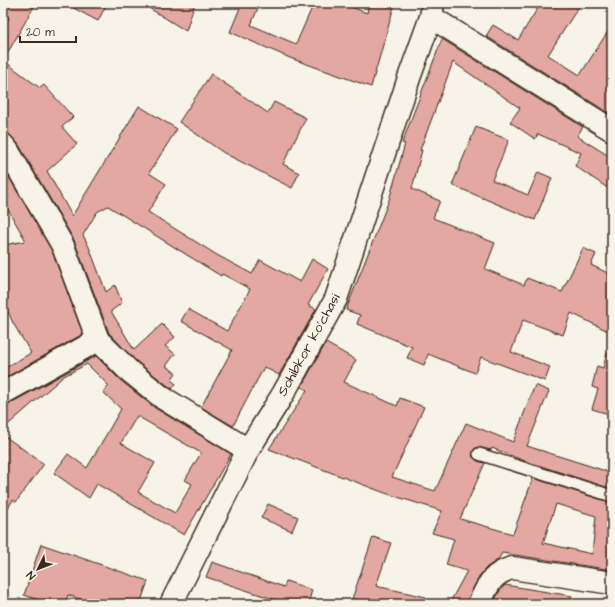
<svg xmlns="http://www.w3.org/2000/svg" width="615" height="607" font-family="'Architects Daughter',sans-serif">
<rect width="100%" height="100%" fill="#f7f3e8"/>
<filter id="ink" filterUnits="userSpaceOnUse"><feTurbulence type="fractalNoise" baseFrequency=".025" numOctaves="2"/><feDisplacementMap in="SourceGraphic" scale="8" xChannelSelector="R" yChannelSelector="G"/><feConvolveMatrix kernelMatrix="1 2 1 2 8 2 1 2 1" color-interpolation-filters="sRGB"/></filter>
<g filter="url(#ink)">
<g fill="#e3a8a1" stroke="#3b2a1e" fill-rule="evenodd">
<path d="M3 3H36L3 61V28L9 18 3 15Z"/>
<path d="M64 3H107L98 21Z"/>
<path d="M141 3H195L186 31Z"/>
<path d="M242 3H260L251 25 296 44 314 3H341L367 13 369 3H395L371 87 290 58 230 32Z"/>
<path d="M541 3H581L548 55 580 75 612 25V115L486 36 493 25 518 40Z"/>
<path d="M442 39 583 127 577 136 612 158V191L575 166 581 153 538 134 535 139 510 122 520 108 453 62 420 150H422L412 189 440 201 433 218 495 243 485 269 524 285 527 278 562 292 583 248 596 254 591 265 612 275V333L571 313 563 335 523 320 511 352 550 367 545 381 481 357 475 373 428 354 424 365 407 358 412 347 357 324 360 315 346 310 389 200 405 144 402 143Z"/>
<path d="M8 64 40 88 44 85 73 117 62 127 77 144 47 171 72 216 139 106 177 129 149 173 166 184 148 212 217 255 252 274 260 260 300 282 312 259 328 269 308 305 316 309 279 375 264 367 233 426 201 407 232 350 181 321 188 309 227 331 250 289 222 274 221 276 108 206 97 212 83 235 89 247 106 292 115 285 122 303 111 311 134 350 162 324 175 337 165 346 175 354 166 366 176 373 171 380 176 384 172 389 136 361 109 333 74 240 19 145 12 137 8 133H3V72Z"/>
<path d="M211 74 268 113 274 102 306 118 283 164 299 173 292 188 224 153 179 122Z"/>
<path d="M476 127 509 140 492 180 528 195 538 172 552 178 535 220 452 185Z"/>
<path d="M3 167 52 251 83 334 3 379V369L31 353 13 323 3 300V245L26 241 3 201Z"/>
<path d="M326 343 356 360 344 382 397 406 400 398 424 407 392 477 435 491 466 423 513 442 535 385 549 391 527 446 612 473V489L522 460 492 448 491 450 478 447 474 449 472 456 477 461 485 463 460 519 513 534 533 478 612 503V570L502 553 498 560 487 567 481 574 471 592 467 604H449L467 571 446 565 454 539 432 533 442 511 385 493 269 449 307 390 301 387ZM556 504 596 516 592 554 543 543Z"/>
<path d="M607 353H612V415L592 409 598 389 592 387 597 366 603 368Z"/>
<path d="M96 356 120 380 155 408 231 454 184 535 97 484 89 498 54 473 68 454 87 468 121 409 103 392 109 386 87 364 64 376 3 429V405L9 404ZM137 416 201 453 185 480 192 484 175 513 138 492 155 463 121 443Z"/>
<path d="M3 435 44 464 16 502 13 500 3 516Z"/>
<path d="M268 504 298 517 292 531 261 518Z"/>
<path d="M373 537 391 543 376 586 426 597V604H376L352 599Z"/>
<path d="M41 544 148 581 140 604H94L68 595 65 604H51L24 595Z"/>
<path d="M212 562 284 587 286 581 312 590 308 604H278L279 601 206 577Z"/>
<path d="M505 585 572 596 571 604H493L499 592Z"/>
</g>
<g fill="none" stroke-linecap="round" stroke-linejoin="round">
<defs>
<path id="lane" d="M479 454 612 496"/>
<g id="street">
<path d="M431 17 612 130"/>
<path d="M3 145 8 151 63 246 98 340 128 370 163 398 248 450"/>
<path d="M3 393 98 340"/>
<path d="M479 604C488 585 491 574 512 568L612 583"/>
</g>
<path id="secondary" d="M171 604 248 450 283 394 336 299 409 78 431 17 433 3"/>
</defs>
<use href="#lane" stroke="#3b2a1e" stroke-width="14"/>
<use href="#street" stroke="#3b2a1e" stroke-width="25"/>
<use href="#secondary" stroke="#3b2a1e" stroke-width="25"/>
<use href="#lane" stroke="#f7f3e8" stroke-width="11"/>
<use href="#street" stroke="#f7f3e8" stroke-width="22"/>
<use href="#secondary" stroke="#f7f3e8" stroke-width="22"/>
</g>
</g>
<g text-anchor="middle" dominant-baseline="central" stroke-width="4" stroke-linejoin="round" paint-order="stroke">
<g font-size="14" fill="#3b2a1e" stroke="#f7f3e8">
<text transform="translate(309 345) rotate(-61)">Sohibkor ko'chasi</text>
</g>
</g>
<rect width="615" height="607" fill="none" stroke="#f7f3e8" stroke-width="16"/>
<rect x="8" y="8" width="599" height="591" fill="none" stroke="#3b2a1e" stroke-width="1.5" filter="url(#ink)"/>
<g transform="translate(38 569) rotate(227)" stroke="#f7f3e8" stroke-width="3" paint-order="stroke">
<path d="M0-3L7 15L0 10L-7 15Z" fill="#3b2a1e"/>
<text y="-6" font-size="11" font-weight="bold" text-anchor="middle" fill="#3b2a1e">N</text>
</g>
<path d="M20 36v6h56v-6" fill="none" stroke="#3b2a1e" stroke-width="2"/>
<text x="26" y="36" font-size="12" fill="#3b2a1e" stroke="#f7f3e8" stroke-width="3" paint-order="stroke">20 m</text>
</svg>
